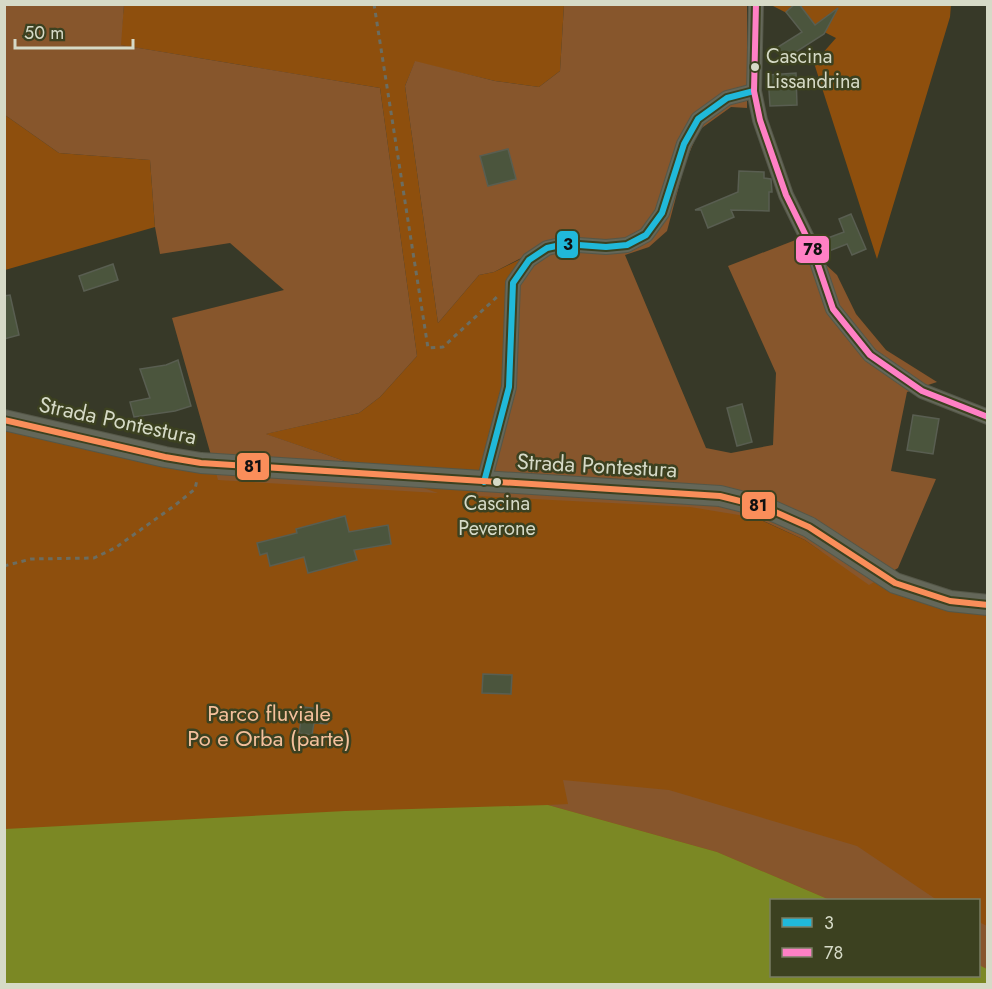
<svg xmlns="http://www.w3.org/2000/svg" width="992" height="989" font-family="Jost,sans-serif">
<rect width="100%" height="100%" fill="#373928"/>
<g fill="#8e4f0d" fill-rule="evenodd">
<path d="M124 5H564L560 71 539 87 495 81 415 62 405 86 438 323 479 275 494 272 535 252 684 479 761 520 805 540 821 551 962 600 987 601V984H5V414L244 468 362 467 265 434 359 413 380 397 417 356 380 88 120 45ZM772 900H978V976H772Z"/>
<path d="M771 5H951L950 17 877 259 814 63 836 38Z"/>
<path d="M5 115 59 153 150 160 155 227 5 270Z"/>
</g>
<g fill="#87562c">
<path d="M5 5H124L121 45 380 88 417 356 380 397 359 413 266 434 438 493 218 480 172 318 284 290 230 243 160 254 155 227 150 160 59 153 5 115Z"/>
<path d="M564 5H747V108L731 107 699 130 685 163 667 231 649 247 625 255 706 448 731 453 773 445 776 373 728 266 798 239 837 275 856 314 886 350 937 382 907 392 891 471 936 479 898 568 869 585 805 540 757 518 690 507 476 496 506 393 513 286 533 252 494 272 479 275 438 323 405 86 415 61 495 81 539 87 560 71Z"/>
<path d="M563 780 669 790 857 846 937 900H830L717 852 548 805 568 804Z"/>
<path d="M979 922 987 926V969L979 965Z"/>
</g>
<path fill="#7b8824" d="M548 805 717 852 830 900H772V976H978L979 965 987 969V984H5V829L345 811Z"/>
<g fill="#4b553d" stroke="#595e51" stroke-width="1.5">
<path d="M795 4H799L815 25 838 8 824 34 785 59 778 47 802 32 786 12Z"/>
<path d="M796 73 797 105 770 106 768 75Z"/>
<path d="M508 149 516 179 488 186 480 156Z"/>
<path d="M739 171 764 172V178L771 179 772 192H769V211L731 210 734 217 708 228 701 210H695L738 192Z"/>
<path d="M851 214 866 249 852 255 847 244 829 251 825 239 844 232 839 219Z"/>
<path d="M113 264 118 280 84 291 79 276Z"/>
<path d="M10 295 19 335 4 339V296Z"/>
<path d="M178 360 191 406 175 411 134 417 130 402 150 398 140 369 166 365Z"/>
<path d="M742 404 752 442 737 446 727 408Z"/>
<path d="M913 415 939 419 933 454 907 450Z"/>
<path d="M345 516 349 532 388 525 391 544 354 550 357 560 308 573 304 557 270 566 267 553 260 555 257 543 297 533 296 529Z"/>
<path d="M483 674 512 675 511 694 482 693Z"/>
<path d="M303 707 329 710 327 724 314 723 312 735 299 733Z"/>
</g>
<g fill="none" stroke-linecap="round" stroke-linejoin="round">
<defs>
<g id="minor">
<path d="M756 4 754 91 760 120 786 195 813 250 833 309 870 355 922 391 988 417"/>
<path d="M484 482 509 387 513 283 529 260 547 248 565 244 606 247 627 245 646 235 662 213 684 144 698 119 727 98 754 91"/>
</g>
<path id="secondary" d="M4 420 165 457 201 463 720 496 764 507 809 527 895 583 950 601 988 605"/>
</defs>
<use href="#minor" stroke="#555748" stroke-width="16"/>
<use href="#secondary" stroke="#555748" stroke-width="22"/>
<g stroke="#6b6d61" stroke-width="3" stroke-dasharray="4.5 4.5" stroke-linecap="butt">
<path d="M374 4 428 348 443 347 498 296"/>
<path d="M4 566 31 559 94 558 115 548 174 506 195 489 197 480"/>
</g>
<use href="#minor" stroke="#646759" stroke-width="14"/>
<use href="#secondary" stroke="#646759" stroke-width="20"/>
<defs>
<path id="bus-1" d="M484 482 509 387 513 283 529 260 547 248 565 244 606 247 627 245 646 235 662 213 684 144 698 119 727 98 754 91"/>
<path id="bus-2" d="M756 4 754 91 760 120 786 195 813 250 833 309 870 355 922 391 988 417"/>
<path id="bus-3" d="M4 420 165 457 201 463 720 496 764 507 809 527 895 583 950 601 988 605"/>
</defs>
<use href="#bus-1" stroke="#3c4120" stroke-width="10"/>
<use href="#bus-2" stroke="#3c4120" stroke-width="10"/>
<use href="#bus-3" stroke="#3c4120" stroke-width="10"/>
<use href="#bus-1" stroke="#20b9da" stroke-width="6"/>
<use href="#bus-2" stroke="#ff80c5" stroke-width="6"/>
<use href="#bus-3" stroke="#fa8e5a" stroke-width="6"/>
</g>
<g fill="#d6dac7" stroke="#3c4120" stroke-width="2">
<circle cx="755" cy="67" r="5"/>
<circle cx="497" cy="482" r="5"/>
</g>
<g text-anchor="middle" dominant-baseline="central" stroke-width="5" stroke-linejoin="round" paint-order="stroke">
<g font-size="20" fill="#d6dac7" stroke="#3c4120" text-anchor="start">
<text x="766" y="56">Cascina<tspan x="766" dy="25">Lissandrina</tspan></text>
<text x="497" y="503" text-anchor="middle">Cascina<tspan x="497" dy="25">Peverone</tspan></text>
</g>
<g font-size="22" fill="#d6dac7" stroke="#3c4120">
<text transform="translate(118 420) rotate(12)">Strada Pontestura</text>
<text transform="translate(597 465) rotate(3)">Strada Pontestura</text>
</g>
<g font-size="22" fill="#f4c09c" stroke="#3c4120">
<text x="269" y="713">Parco fluviale<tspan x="269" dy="25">Po e Orba (parte)</tspan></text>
</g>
</g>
<g stroke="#3c4120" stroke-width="2">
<rect x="556" y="230" width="23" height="29" rx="6" fill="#20b9da"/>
<rect x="795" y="235" width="35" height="29" rx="6" fill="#ff80c5"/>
<rect x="236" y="452" width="34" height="29" rx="6" fill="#fa8e5a"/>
<rect x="741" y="491" width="35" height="29" rx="6" fill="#fa8e5a"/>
</g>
<g font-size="16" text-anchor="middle" font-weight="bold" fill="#111">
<text x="568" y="250">3</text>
<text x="813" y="255">78</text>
<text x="253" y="472">81</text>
<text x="758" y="511">81</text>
</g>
<rect width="992" height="989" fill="none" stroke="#d6dac7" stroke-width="12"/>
<rect x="770" y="899" width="210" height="78" fill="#3c4120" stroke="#7a7e63" stroke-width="1.5"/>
<rect x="782" y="918" width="30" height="9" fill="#20b9da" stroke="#7a7e63" stroke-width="1.5"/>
<text x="824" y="929" font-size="18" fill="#d6dac7">3</text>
<rect x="782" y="948" width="30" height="9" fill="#ff80c5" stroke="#7a7e63" stroke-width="1.5"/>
<text x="824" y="959" font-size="18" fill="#d6dac7">78</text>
<path d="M15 39v9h118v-9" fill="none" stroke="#d6dac7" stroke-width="3"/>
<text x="24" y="39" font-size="18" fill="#d6dac7" stroke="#3c4120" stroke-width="4.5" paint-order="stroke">50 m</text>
</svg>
